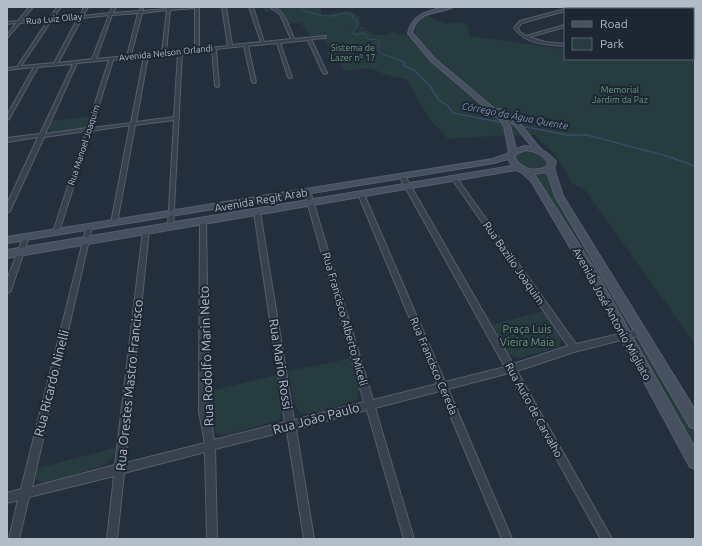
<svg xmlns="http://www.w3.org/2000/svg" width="702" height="546" font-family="Ubuntu,sans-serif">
<rect width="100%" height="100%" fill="#242f3e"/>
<g fill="#263c3f">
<path d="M263 7H315L321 9V14C334 17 344 6 356 14V15L361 16 359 18 361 24 360 26 367 29 348 32 367 30 378 35H388L392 31 400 35 416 34 415 26 420 18 427 15 445 24 460 22 468 26 469 36 565 49V59H693V43H695V344L584 189 573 184 556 156 535 135 492 136 448 139 428 117 407 80 386 75 371 68 345 71 336 58 326 53 331 50 323 38C309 40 309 34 301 23L289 24 282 11 265 12Z"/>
<path d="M91 116 88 125 83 129 52 133 49 131 52 121Z"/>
<path d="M521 151C533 149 541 153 549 162L548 166C536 175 522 168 514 158L515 154Z"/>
<path d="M548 172V179L551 189 630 324 628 325H624L541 183 530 173Z"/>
<path d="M543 311C549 320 566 336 559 347L519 358 514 357 507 352 490 325Z"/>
<path d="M636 343 644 345 695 433V449Z"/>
<path d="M352 358 360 388 357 400C345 405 309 418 298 411L294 402 288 371Z"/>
<path d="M279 374 284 413 279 420 227 435C220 435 216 434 212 428L210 391Z"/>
<path d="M117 447 113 458 105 465 48 483C38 483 32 479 35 469Z"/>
</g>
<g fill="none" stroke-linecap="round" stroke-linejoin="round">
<g stroke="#394c67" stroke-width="1">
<path d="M288 7H297"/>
<path d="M303 7 301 10C310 13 320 16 330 16 338 16 344 11 352 14L353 18 357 21V26L352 33 356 35 363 33 368 39 378 40 380 42 377 48 382 54 402 61"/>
</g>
<path stroke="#394c67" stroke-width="1.5" d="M400 60 405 63 404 66 414 70 430 86 439 100 448 106 453 113 568 135H587L667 156 695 166"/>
<defs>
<g id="street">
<path d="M29 7H33L22 21 50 18 57 7H61L53 18 80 16 84 7H88L83 16 110 13 112 7H116L113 13 139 11 141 8 143 9 142 11 167 9V7H171L170 8 199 7V49L228 46 222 7H226L232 45 261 42 249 7H253L264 42 291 39 280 14 270 7C284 7 290 29 294 39L326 36 325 38 311 39 327 73 325 74 323 73 308 40 280 43 292 77 290 78 288 77 277 43 248 46 256 82 254 83 252 82 244 46 216 49 219 86 217 87 215 86 212 49 182 53 173 228H169L168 226 174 120 135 125 117 223 114 225 111 223 130 125 91 131 59 232 56 234 53 232 86 131 44 137 10 211 7 213V204L38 137 7 142V138L40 134 73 64 38 67 9 119 7 120V115L34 67 7 70V68L17 67 48 20 20 23 7 38V35L16 23 7 24V22L18 21ZM195 8V49L166 52 170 10ZM167 10 162 52 131 55 142 13ZM138 13 127 56 96 59 112 15ZM109 15 92 59 58 63 82 18ZM78 18 54 63 21 66 52 20ZM178 53 174 117 136 122 148 56ZM144 56 131 123 92 128 113 60ZM109 60 87 128 45 134 77 63Z"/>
<path d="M575 7H581L574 9H568Z"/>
<path d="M565 9V11L522 23 518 28 520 32 526 36 565 25V27L529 37 545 42 565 44V46C547 45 525 44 514 28L520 21Z"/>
<rect x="693" y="28" width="2" height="2"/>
<path d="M693 40 695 41V43L693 42Z"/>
<path d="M402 174 405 176 513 364 568 346 452 179V177H456L576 344 641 329 644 330 645 332 644 334 641 335 574 352 517 371 612 539H601L509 373 448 389 512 539H502L440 391 375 408 414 539H404L367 410 296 429 314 539H304L287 431 215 449 217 539H207L205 452 124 473 117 539H107L114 476 29 497 19 539H9L18 500 7 503V493L21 489 87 225H91L92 227 32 487 115 465 143 230 146 228 149 230 125 463 205 443 199 412 200 221 203 219 206 221 209 412 214 440 285 422 254 212 257 210 260 212 294 420 364 402 304 191 307 189 310 191 373 400 437 384 358 194 361 192 364 194 445 382 505 367 399 176Z"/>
<path d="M24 235H26L29 237 11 290 10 292 7 293V280Z"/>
</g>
<g id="secondary">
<path d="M445 7H453C437 15 417 9 412 33L435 59 496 110 497 109C513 107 531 141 542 150 548 154 552 156 556 162L554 168 563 196 695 410V429L690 427 555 196 547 172 533 174 538 180 595 270 695 448V469L690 467 587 276 531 181 521 172 516 170 7 258V250L512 166 508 159 494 163 7 243V237L493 159 507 154 509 152 504 126 499 119 431 61 408 33C412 14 428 11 445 7ZM502 115 513 123 532 147 525 146 516 149 510 126ZM525 150C535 151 543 154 548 162L547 167C534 172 520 170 514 156L516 154Z"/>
<path d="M603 7H608L611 9H606Z"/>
<path d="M624 7H630L627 9H621Z"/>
<rect x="693" y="12" width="2" height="2"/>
</g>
</defs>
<use href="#street" stroke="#565f6c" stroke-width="2"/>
<use href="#secondary" stroke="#565f6c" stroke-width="2"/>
<use href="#street" fill="#38414e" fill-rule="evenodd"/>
<use href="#secondary" fill="#465061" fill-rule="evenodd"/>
</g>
<g text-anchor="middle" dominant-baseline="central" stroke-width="4" stroke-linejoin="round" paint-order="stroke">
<g font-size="9" fill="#b4bcc9" stroke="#1d2633">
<text transform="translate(54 19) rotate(-5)">Rua Luiz Ollay</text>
<text transform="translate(166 53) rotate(-6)">Avenida Nelson Orlandi</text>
<text transform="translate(84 145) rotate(-72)">Rua Manoel Joaquim</text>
</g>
<g font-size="9" fill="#6b9a76" stroke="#1d2633">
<text x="353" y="48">Sistema de<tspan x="353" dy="10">Lazer nº 17</tspan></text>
<text x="620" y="90">Memorial<tspan x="620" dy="10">Jardim da Paz</tspan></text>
</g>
<g font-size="10" font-style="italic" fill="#7c92b1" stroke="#1d2633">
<text transform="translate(515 116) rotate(11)">Córrego da Água Quente</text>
</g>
<g font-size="11" fill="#b4bcc9" stroke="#1d2633">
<text transform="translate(261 200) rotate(-10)">Avenida Regit Arab</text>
<text transform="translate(514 263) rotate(55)">Rua Bazilio Joaquim</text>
<text transform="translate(612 314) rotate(61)">Avenida José Antonio Migliato</text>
<text transform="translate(345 319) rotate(74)">Rua Francisco Alberto Miceli</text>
<text transform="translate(434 366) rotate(67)">Rua Francisco Cereda</text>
<text transform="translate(534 410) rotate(61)">Rua Auto de Carvalho</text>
</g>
<g font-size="11" fill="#6b9a76" stroke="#1d2633">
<text x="527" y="329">Praça Luis<tspan x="527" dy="13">Vieira Maia</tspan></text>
</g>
<g font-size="13" fill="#b4bcc9" stroke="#1d2633">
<text transform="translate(206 356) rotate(-92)">Rua Rodolfo Marin Neto</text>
<text transform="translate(281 364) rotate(81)">Rua Mario Rossi</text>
<text transform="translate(51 383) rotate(-76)">Rua Ricardo Ninelli</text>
<text transform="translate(129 385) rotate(-84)">Rua Orestes Mastro Francisco</text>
<text transform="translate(316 418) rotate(-15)">Rua João Paulo</text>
</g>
</g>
<rect width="702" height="546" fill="none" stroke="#b4bcc9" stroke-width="16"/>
<rect x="564" y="8" width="130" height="52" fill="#1d2633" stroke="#59626f"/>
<rect x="572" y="21" width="20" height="6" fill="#465061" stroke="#59626f"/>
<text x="600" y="28" font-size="12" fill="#b4bcc9">Road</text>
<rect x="572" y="38" width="20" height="12" fill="#263c3f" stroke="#59626f"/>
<text x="600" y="48" font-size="12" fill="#b4bcc9">Park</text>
</svg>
